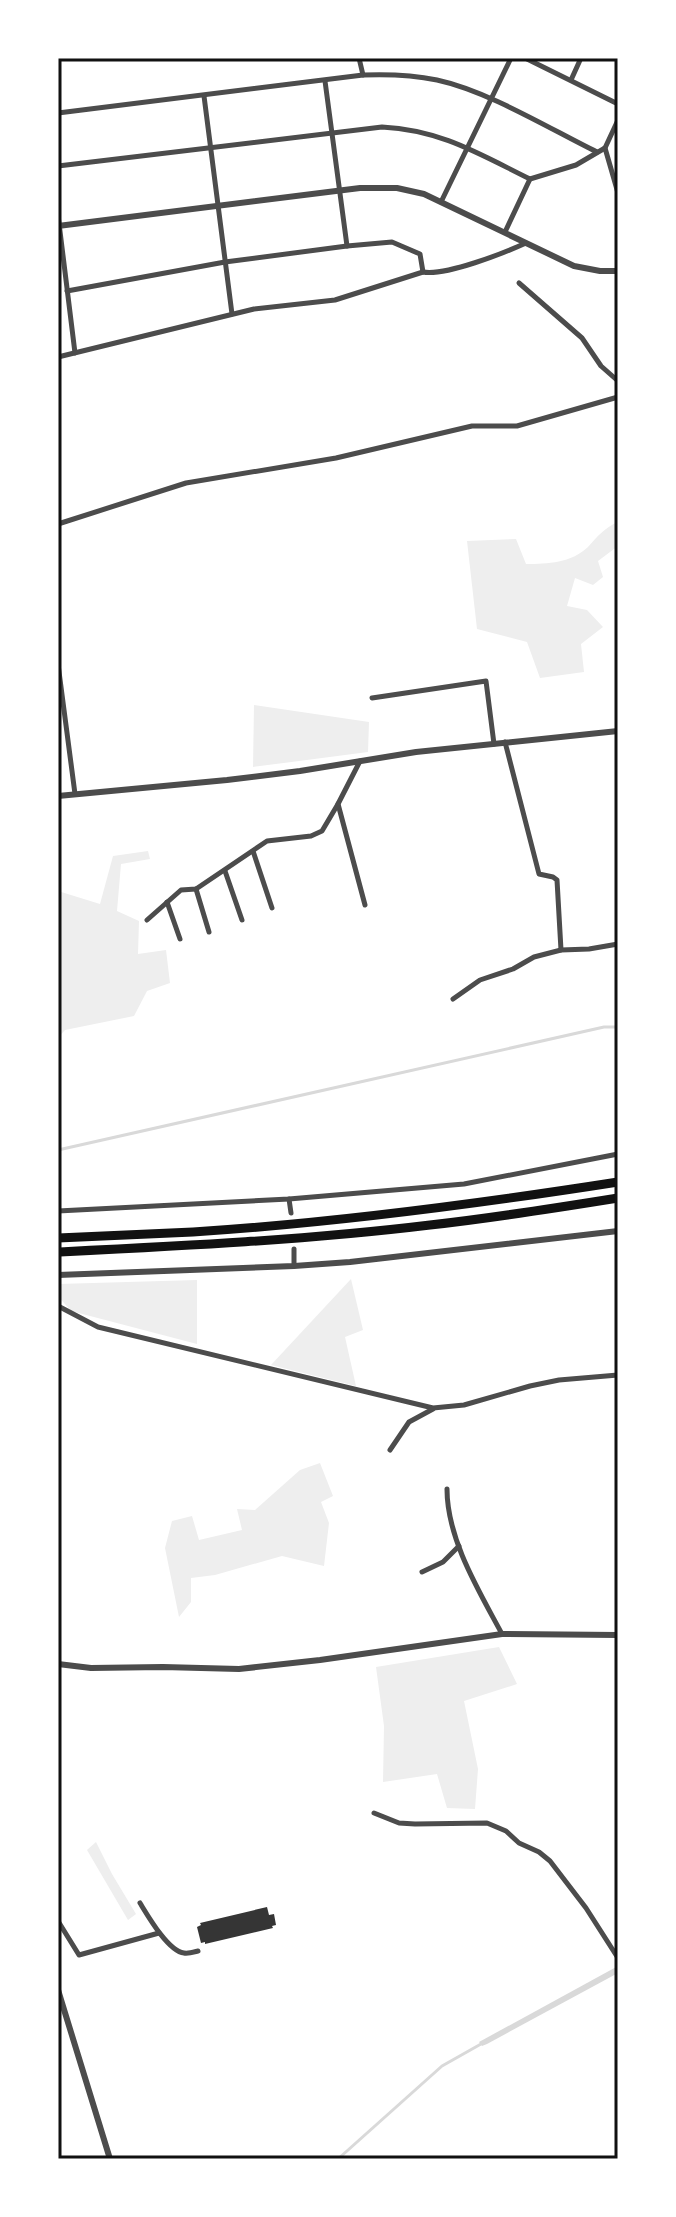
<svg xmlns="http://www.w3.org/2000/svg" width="676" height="2217" font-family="'Exo 2',sans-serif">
<rect width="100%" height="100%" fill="#fff"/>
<g fill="#eee">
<path d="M618 522V546L598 561 603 577 593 585 575 578 567 606 587 610 603 627 581 644 584 672 540 678 527 642 477 629 467 541 516 539 526 564C548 564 571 563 588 547 598 536 604 528 618 522Z"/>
<path d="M254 705 369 722 368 752 253 767Z"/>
<path d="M148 851 150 859 121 864 117 911 139 921 138 954 166 950 170 983 147 991 134 1016 65 1030 58 1038V891L100 904 113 856Z"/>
<path d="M351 1279 363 1330 345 1337 356 1386 271 1365Z"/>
<path d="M197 1280V1344L71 1311 58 1296V1284Z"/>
<path d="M320 1463 333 1496 321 1502 329 1523 324 1566 282 1556 215 1575 191 1578V1602L179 1617 165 1548 172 1521 192 1516 199 1540 242 1530 237 1509 255 1510 300 1470Z"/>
<path d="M499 1647 517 1684 464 1701 478 1769 475 1809 447 1808 437 1774 383 1782 384 1726 376 1667Z"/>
<path d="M96 1842 112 1874 136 1914 128 1920 87 1850Z"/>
</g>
<path fill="#d9d9d9" d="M618 1966V1973L487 2044 482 2046 479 2042Z"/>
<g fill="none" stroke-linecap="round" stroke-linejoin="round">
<g stroke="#d9d9d9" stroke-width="3">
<path d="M58 1150 604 1027H618"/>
<path d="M338 2159 442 2066 481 2044"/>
</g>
</g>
<path fill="#353535" d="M267 1907 269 1915 274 1914 276 1925 272 1926 273 1928 205 1944V1942L201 1943 197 1927 201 1925 200 1923Z"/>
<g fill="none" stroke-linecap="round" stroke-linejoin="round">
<g stroke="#4c4c4c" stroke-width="5">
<path d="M359 58 363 75"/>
<path d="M525 58 618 104"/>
<path d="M571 80 581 58"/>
<path d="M325 81 347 246"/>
<path d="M204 96 232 314"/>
<path d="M58 113 363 75C388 74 413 75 437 80 488 91 550 129 597 152"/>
<path d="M605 148 618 193"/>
<path d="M58 166 382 127C441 130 479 154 530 179"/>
<path d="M441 202 511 58"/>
<path d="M58 215 75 353"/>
<path d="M505 232 530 179 576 165 605 148 618 120"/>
<path d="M519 283 582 338 601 366 618 381"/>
<path d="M67 291 225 262 347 246 392 242 420 254 423 272"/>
<path d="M58 357 254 309 335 300 423 272C446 276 504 253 526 243"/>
<path d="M58 524 186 483 336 458 472 426H517L618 397"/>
<path d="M58 664 75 794"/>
<path d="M372 698 486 681 494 744"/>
<path d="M505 742 539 874 553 877 557 880 561 950"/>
<path d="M360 761 338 804 365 905"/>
<path d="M253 851 272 908"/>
<path d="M225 871 242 920"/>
<path d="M196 889 209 932"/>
<path d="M167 902 180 939"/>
<path d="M147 920 181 890 196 889 267 841 311 836 322 831 338 804"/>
<path d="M453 999 480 980 513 969 534 957 561 950 589 949 618 944"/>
<path d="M289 1199 291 1213"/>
<path d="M58 1211 289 1199 464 1184 618 1154"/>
<path d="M294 1266V1249"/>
<path d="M58 1306 98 1327 433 1408 464 1405 530 1386 559 1380 618 1375"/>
<path d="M390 1450 409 1422 433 1409"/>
<path d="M447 1489C447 1539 479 1591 502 1634"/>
<path d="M422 1572 443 1562 459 1546"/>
<path d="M374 1813 399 1823 415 1824 487 1823 506 1831 519 1843 539 1852 550 1861 586 1908 618 1958"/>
<path d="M140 1903C148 1916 168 1951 184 1953 188 1954 194 1952 198 1951"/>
<path d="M58 1921 79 1955 159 1933"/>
</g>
<g stroke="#4c4c4c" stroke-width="6">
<path d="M58 226 360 188H397L424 194 574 266 600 271H618"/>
<path d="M58 796 227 780 300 771 416 752 618 731"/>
<path d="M58 1275 294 1266 350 1262 618 1231"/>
<path d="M58 1664 91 1668 163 1667 239 1669 320 1660 502 1634 618 1635"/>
<path d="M58 1990 110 2159"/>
</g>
<g stroke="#111" stroke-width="9">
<path d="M58 1238C103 1236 148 1234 193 1232 335 1223 477 1204 618 1182"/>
<path d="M58 1252C182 1246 307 1240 430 1225 493 1218 556 1208 618 1198"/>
</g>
</g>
<rect width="676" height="2217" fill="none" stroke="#ffffff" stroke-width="120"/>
<rect x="60" y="60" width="556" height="2097" fill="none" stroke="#111" stroke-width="3"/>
</svg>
